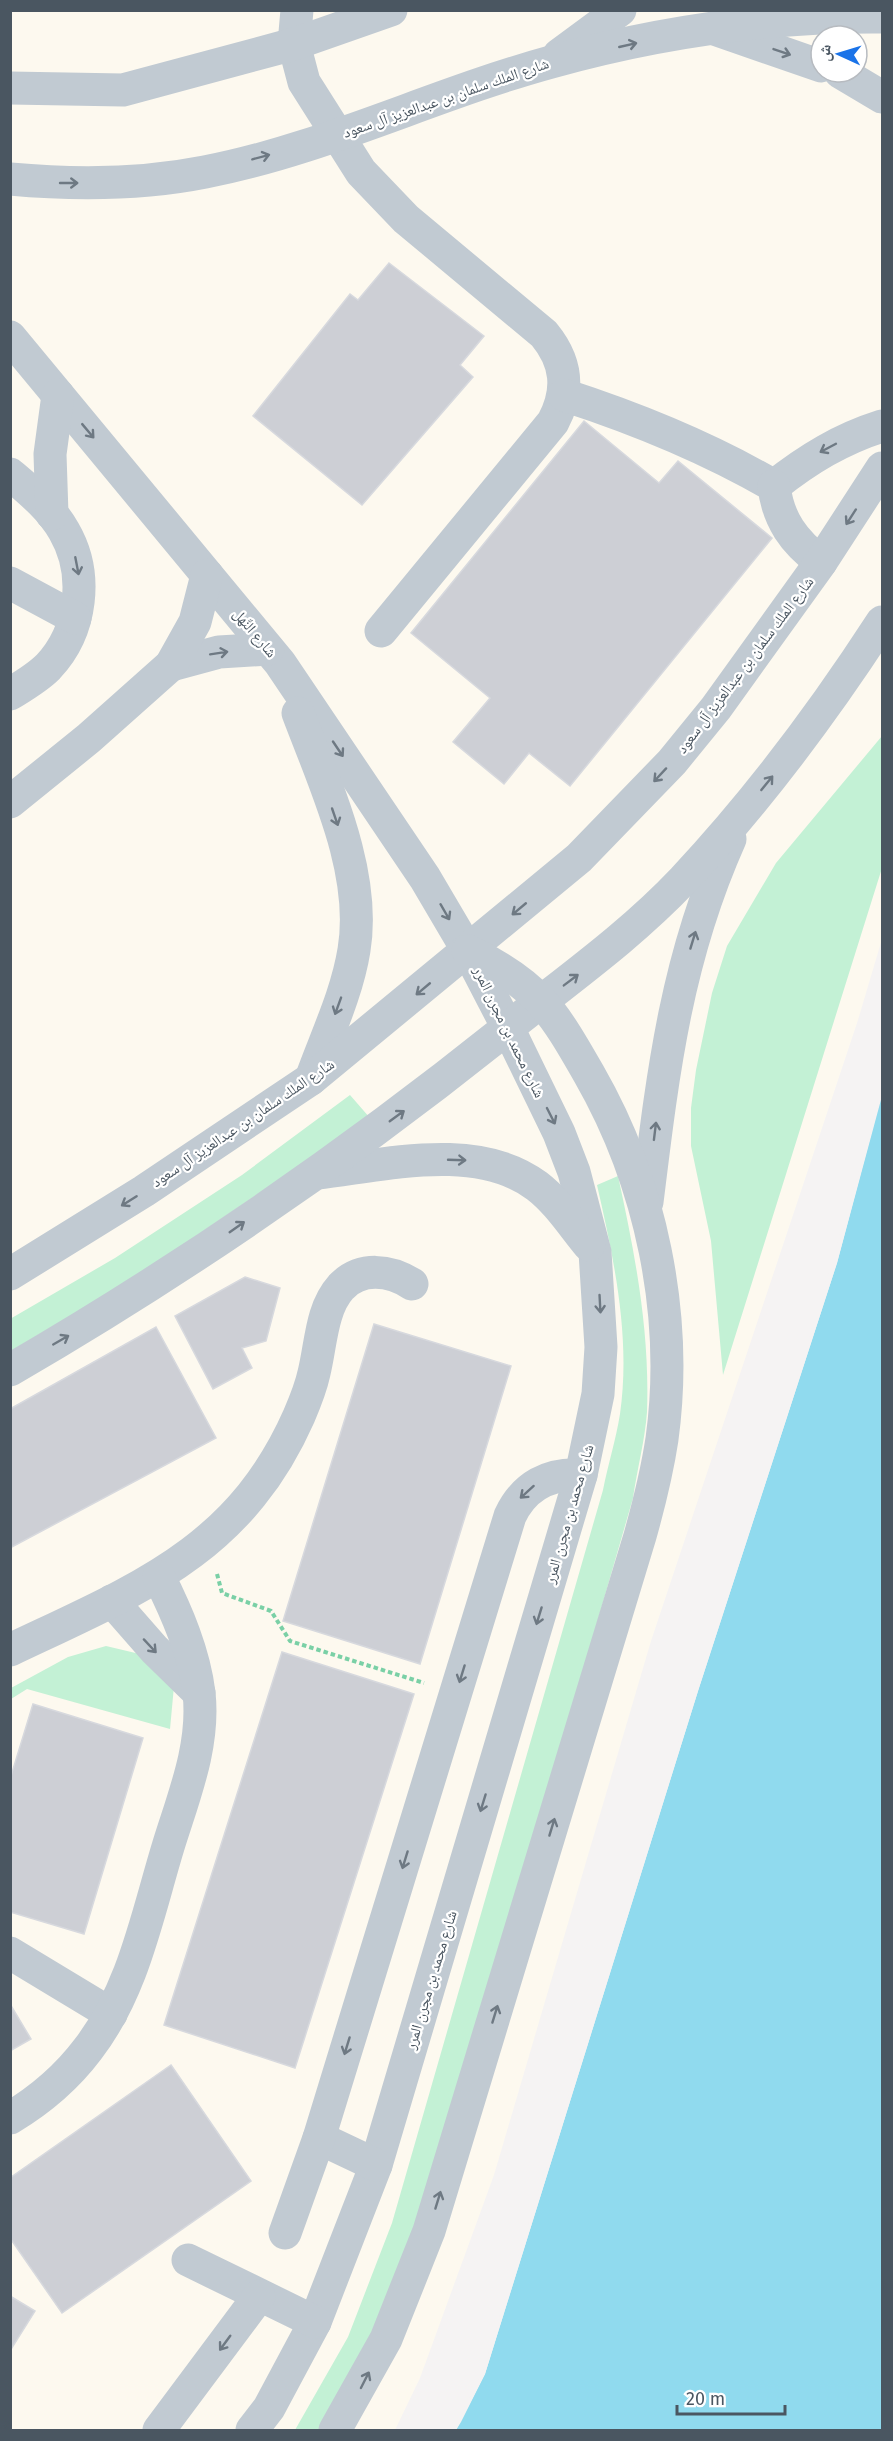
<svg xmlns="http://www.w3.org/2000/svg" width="893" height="2441" font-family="'Fira Sans','Noto Naskh Arabic',sans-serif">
<rect width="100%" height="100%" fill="#f5f3f3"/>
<path fill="#fdf9ef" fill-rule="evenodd" d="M11 11H882V939L858 1020 651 1641 494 2175 420 2378 395 2430H11ZM821 36H857V72H821Z"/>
<g fill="#c3f1d5">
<path d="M882 736V868L723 1375 711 1241 691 1146V1108L696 1070 712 993 727 946 776 863Z"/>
<path d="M350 1095 370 1118 128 1282 11 1351 10 1319 115 1258 242 1175Z"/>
<path d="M618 1176C635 1254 650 1331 647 1412 645 1440 637 1470 633 1498L422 2231 329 2430H295L348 2337 392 2223 603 1490C608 1465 616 1439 620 1414 631 1337 614 1260 597 1185Z"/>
<path d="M106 1646 144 1655 174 1686 170 1729 27 1689 11 1699V1688L68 1657Z"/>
</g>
<path fill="#90daee" d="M882 1096V2430H456L485 2374 698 1691 837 1263Z"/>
<path fill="#f5f3f3" d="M882 1093 837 1263 698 1691 485 2374 461 2422 456 2430H453L482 2373 695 1690 784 1422Z"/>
<g fill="#cdcfd5" stroke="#d7d9de" stroke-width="1.5">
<path d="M389 263 484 336 460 365 473 377 362 505 253 416 350 294 358 300Z"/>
<path d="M584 421 659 483 678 461 772 538 570 786 529 753 504 784 453 742 490 698 411 633Z"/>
<path d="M245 1277 280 1288 266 1341 242 1348 252 1368 213 1389 175 1316Z"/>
<path d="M374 1324 511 1366 420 1664 283 1621Z"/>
<path d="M156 1327 216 1438 10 1548V1409Z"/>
<path d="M282 1652 414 1694 295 2068 164 2025Z"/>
<path d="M33 1704 143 1738 84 1934 10 1912V1779Z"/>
<path d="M10 2004 31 2039 10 2051Z"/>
<path d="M171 2065 251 2181 62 2313 10 2238V2178Z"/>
<path d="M10 2296 35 2311 10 2351Z"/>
</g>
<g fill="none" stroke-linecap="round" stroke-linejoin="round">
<path stroke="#7ad0a6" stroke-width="4" stroke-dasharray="4.5 3" stroke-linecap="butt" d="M217 1574 222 1593 271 1611 290 1641 424 1683"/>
<g stroke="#c1cad2" stroke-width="33">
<path d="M297 10 294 44 304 82 361 172 406 219 544 334C567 362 570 390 553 422L381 631"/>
<path d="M717 30 821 66"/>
<path d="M559 55 620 10"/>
<path d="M840 72 882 97"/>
<path d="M10 88 123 90 294 44 391 10"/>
<path d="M10 179C76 185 140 185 205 172 324 149 434 94 551 62 659 32 770 16 882 17"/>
<path d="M10 337 280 663 425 878 468 951 508 1028 559 1133 574 1172 595 1252 601 1347 598 1394 581 1475 376 2165 315 2322 269 2408 252 2430"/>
<path d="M564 395C638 419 707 447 774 486"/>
<path d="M10 474C30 491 51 508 64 531 89 574 82 631 48 667 37 678 23 686 10 694"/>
<path d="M774 486C808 459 841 439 882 426"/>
<path d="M774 486C778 520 794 542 821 562"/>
<path d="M52 514 50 454 58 395"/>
<path d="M10 583 75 618"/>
<path d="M171 665 219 652 268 649"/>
<path d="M298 713C325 785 367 872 354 950 347 994 326 1037 311 1079"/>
<path d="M10 802 89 738 171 665 195 622 207 575"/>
<path d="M317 1173C386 1165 477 1141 537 1186 558 1202 573 1226 589 1245"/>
<path d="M647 1202C663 1072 676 960 730 839"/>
<path d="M10 1274 144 1191 311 1079 579 858 672 762 716 708 821 562 882 468"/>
<path d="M10 1370C184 1269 349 1155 505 1030 566 981 629 937 683 880 758 800 823 713 882 622"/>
<path d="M112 1601 154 1649 199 1693"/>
<path d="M10 1650C136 1590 239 1552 299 1416 305 1402 311 1387 314 1373 321 1345 321 1309 341 1287 361 1266 390 1270 412 1284"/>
<path d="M10 1953 111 2014"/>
<path d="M10 2118C40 2100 67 2077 88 2049 133 1991 147 1916 168 1847 183 1798 205 1746 199 1693 194 1652 177 1613 159 1577"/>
<path d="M319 2138 376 2165"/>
<path d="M285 2233 319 2138 510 1516C524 1486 549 1473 581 1475"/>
<path d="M188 2260 315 2322"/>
<path d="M159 2430 259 2296"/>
<path d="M335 2430 386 2339 429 2231 640 1536C649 1504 657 1472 662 1439 679 1315 651 1182 589 1074 553 1011 537 984 468 951"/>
</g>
</g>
<defs><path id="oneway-shaft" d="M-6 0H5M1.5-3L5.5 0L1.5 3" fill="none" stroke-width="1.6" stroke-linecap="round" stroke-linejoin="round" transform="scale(1.5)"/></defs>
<g stroke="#6e7983">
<use href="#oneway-shaft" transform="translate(628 45) rotate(-13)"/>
<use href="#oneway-shaft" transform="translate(782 52) rotate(19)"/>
<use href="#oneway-shaft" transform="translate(261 157) rotate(-15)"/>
<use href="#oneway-shaft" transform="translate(69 183)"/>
<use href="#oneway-shaft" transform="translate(88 431) rotate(50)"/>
<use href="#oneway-shaft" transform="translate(828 448) rotate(152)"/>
<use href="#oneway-shaft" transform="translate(851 517) rotate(123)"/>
<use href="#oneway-shaft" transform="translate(77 566) rotate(79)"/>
<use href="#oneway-shaft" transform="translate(219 653) rotate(-9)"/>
<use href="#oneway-shaft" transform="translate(338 749) rotate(56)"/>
<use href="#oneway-shaft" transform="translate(660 775) rotate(133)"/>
<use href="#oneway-shaft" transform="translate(767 783) rotate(-51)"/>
<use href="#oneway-shaft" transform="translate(335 817) rotate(71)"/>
<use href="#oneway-shaft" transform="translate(519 909) rotate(140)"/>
<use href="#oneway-shaft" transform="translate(445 912) rotate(60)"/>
<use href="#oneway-shaft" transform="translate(693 940) rotate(-73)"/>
<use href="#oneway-shaft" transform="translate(571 980) rotate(-37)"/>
<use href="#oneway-shaft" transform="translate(423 989) rotate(140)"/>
<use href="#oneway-shaft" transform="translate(338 1006) rotate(110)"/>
<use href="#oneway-shaft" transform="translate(397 1116) rotate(-36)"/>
<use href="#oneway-shaft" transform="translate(551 1116) rotate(63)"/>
<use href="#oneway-shaft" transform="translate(655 1131) rotate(-83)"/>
<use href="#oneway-shaft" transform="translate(457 1160) rotate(2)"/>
<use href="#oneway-shaft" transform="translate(129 1201) rotate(148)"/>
<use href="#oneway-shaft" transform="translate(237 1227) rotate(-35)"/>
<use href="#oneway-shaft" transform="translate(600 1304) rotate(87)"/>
<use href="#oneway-shaft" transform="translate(61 1340) rotate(-30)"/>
<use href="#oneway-shaft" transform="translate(527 1492) rotate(138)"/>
<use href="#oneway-shaft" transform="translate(539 1616) rotate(107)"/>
<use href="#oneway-shaft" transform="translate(150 1646) rotate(47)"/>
<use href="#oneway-shaft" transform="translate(462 1674) rotate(107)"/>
<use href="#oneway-shaft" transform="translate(483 1803) rotate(107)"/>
<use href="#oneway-shaft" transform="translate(552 1827) rotate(-73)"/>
<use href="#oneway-shaft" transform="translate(405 1860) rotate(107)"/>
<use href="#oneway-shaft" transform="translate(495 2014) rotate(-73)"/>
<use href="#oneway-shaft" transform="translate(347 2046) rotate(107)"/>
<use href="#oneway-shaft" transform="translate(438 2200) rotate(-73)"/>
<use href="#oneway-shaft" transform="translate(225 2343) rotate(126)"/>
<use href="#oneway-shaft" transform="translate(365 2380) rotate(-63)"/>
</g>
<g text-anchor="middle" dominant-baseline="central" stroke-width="4.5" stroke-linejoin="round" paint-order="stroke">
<g font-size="15" fill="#4a5661" stroke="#fff">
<text transform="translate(446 98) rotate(-19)">شارع الملك سلمان بن عبدالعزيز آل سعود</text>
<text transform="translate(255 633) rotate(50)">شارع النَّهل</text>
<text transform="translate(745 665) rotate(-53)">شارع الملك سلمان بن عبدالعزيز آل سعود</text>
<text transform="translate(509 1032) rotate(64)">شارع محمد بن مجرن المرر</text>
<text transform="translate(243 1123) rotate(-34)">شارع الملك سلمان بن عبدالعزيز آل سعود</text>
<text transform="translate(569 1514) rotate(-74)">شارع محمد بن مجرن المرر</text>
<text transform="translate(431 1980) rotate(-73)">شارع محمد بن مجرن المرر</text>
</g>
</g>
<rect width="893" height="2441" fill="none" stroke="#4a5661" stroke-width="24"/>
<g transform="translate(839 54) rotate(274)"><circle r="28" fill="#ffffff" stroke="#b7bbc0" stroke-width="1.5"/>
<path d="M0-4.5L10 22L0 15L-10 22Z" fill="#1a73e8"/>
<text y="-9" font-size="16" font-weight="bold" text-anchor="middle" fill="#4a5661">ش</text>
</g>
<path d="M677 2405v9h108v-9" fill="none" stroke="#4a5661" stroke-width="3"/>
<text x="686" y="2405" font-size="18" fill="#4a5661" stroke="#ffffff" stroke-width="4.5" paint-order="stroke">20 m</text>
</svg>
